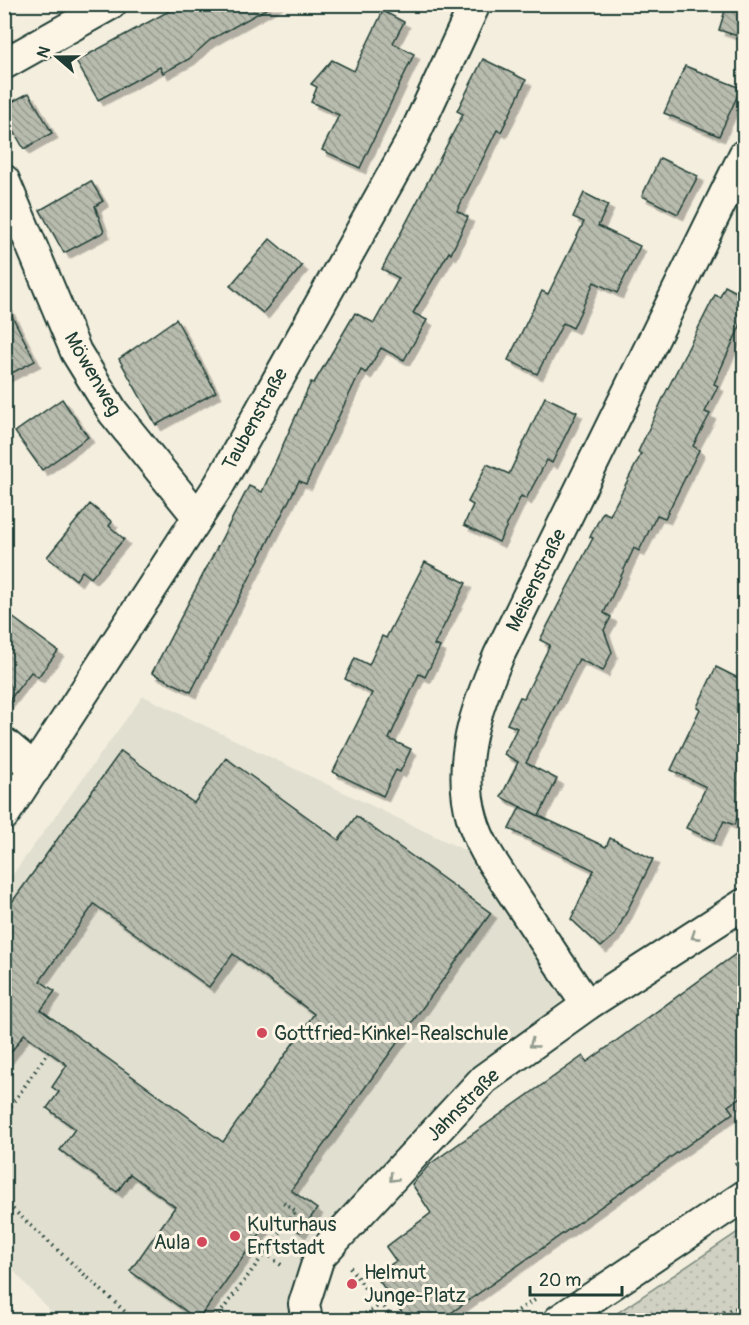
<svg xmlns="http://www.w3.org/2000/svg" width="749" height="1325" font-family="Pangolin,sans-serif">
<defs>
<pattern id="park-dots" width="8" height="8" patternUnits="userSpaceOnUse" patternTransform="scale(1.5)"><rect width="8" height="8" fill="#d0d1c2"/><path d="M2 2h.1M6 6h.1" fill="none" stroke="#b2b4a7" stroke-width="1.8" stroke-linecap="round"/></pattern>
<pattern id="building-back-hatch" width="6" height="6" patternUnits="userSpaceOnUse" patternTransform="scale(1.5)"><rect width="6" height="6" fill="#b8bcae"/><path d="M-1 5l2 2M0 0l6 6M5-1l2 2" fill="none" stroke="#959a8e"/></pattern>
<filter id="shadow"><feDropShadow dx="5.5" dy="5.5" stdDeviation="0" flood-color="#0004"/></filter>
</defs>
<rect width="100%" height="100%" fill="#f3eede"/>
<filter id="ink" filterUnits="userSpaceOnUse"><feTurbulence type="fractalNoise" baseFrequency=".0167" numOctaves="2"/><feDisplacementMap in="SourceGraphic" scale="12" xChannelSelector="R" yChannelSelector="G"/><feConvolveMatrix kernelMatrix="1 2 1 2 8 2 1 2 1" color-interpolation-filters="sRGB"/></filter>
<g filter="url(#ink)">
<path fill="#e1dfd0" d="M143 696 470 853 567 997 473 1069 306 1253 287 1300 291 1320H58L5 1261V885Z"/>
<path fill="url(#park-dots)" stroke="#78877b" stroke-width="1.5" d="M744 1228V1320H607Z"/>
<g fill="url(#building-back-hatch)" stroke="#1f3d34" stroke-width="1.5" fill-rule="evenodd" filter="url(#shadow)">
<path d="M182 4H275L210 40 189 59 163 73 160 67 98 100 76 61Z"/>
<path d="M727 4H744V38L719 30Z"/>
<path d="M383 11 404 22 393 43 414 54 360 168 322 150 339 115 311 102 317 87 311 84 332 60 354 71Z"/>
<path d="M483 59 526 80 501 132 497 130 457 211 468 217 451 254 449 252 413 313 427 320 404 360 381 348 366 373 361 370 306 484 299 481 191 692 152 673 249 486 262 492 311 382 314 383 355 313 374 323 399 278 382 269 463 114 457 111Z"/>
<path d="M685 66 741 88 719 136 664 113Z"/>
<path d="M29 93 52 133 24 149 4 114V106Z"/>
<path d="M660 158 698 176 678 214 642 196Z"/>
<path d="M91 181 103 201 95 206 104 232 64 253 40 210Z"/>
<path d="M584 193 608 205 598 226 640 246 617 293 594 282 573 328 563 323 537 374 508 360 542 291 548 294 584 222 573 217Z"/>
<path d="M270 239 302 266 263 313 230 286Z"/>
<path d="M725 286 744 296V317L714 384 718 386 705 412 710 414 693 446 699 450 665 518 657 515 639 551 634 548 604 613 611 617 604 630 612 652 603 671 579 659 526 763 557 779 539 816 501 797 518 762 504 754 517 728 507 724 520 697 524 698 550 645 540 640 593 538 590 537 603 512 610 515 641 454 638 452 665 394 715 295 720 297Z"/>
<path d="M4 300 35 361 4 377Z"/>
<path d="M176 319 216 392 156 425 119 359Z"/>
<path d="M545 397 577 412 552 463 547 460 526 499 521 496 499 542 464 525 473 505 468 502 487 464 509 474Z"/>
<path d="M62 399 88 437 42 470 15 432Z"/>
<path d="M90 504 112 522 109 526 124 539 91 578 82 571 76 580 47 557Z"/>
<path d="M425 562 466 583 434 645 440 647 425 677 419 674 389 739 411 749 400 772 396 770 383 796 333 772 372 693 345 679 355 658 369 665 382 636 386 638Z"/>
<path d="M4 611 58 651 38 677 31 672 4 707Z"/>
<path d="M716 667 744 681V803L734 825 724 821 714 841 686 828 706 787 671 770 700 709 697 707Z"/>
<path d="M121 751 194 803 226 758 339 840 356 816 491 913 291 1190 317 1209 300 1232 274 1214 198 1320 130 1271 175 1207 130 1174 117 1192 60 1150 75 1129 47 1108 59 1092 52 1087 67 1065 24 1034 4 1062V913ZM94 904 209 987 233 954 314 1014 223 1142 41 1010 55 991 40 981Z"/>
<path d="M520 807 606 847 610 838 653 859 615 935 601 947 571 919 594 870 509 829Z"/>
<path d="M744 948V1095L728 1106 733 1113 441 1320H407L375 1275 396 1261 386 1247 431 1213 412 1184 430 1164 583 1056 587 1062Z"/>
</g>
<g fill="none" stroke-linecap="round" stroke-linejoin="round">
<defs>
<g id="minor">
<path d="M4 64 111 4"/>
<path d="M4 180 76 352 113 412 198 517"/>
<path d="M4 743 35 769"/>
<path d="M4 815 219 485 413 138 475 4"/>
<path d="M587 1005C563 970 540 934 516 898 500 873 480 848 472 818 456 762 477 706 499 655L744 155"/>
<path d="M307 1320 304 1304 319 1257 484 1079 587 1005 744 904"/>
<path d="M559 1320 744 1196"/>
</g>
</defs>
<use href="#minor" stroke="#1f3d34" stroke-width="34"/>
<g stroke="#1f3d34" stroke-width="4" stroke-dasharray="1.5 4.5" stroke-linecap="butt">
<path d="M4 1116 49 1051"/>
<path d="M735 1165 744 1159"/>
<path d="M4 1201 134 1320"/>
<path d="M265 1253 296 1211 283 1202"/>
<path d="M350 1267 372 1298 379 1300 393 1320"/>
<path d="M215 1320 265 1253 284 1267"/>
<path d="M355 1320 381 1304"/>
<path d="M503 1320 535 1300"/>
<path d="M694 1320 744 1306"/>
</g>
<use href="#minor" stroke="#fcf5e5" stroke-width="30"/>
</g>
<defs><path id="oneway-chevron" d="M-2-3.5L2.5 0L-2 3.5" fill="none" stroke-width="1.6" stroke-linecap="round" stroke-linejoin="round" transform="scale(1.5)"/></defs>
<g stroke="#8e998c">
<use href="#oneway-chevron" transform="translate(695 936) rotate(147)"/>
<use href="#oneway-chevron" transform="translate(533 1044) rotate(144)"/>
<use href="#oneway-chevron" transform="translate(393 1178) rotate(133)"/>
</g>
</g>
<g fill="#d1495b" stroke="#fcf5e5" stroke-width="2">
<circle cx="262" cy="1033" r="6"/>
<circle cx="235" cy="1236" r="6"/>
<circle cx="202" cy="1242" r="6"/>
<circle cx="352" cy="1284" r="6"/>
</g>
<g text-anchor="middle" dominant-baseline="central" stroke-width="6" stroke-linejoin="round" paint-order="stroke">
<g font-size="20" fill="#1f3d34" stroke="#fcf5e5">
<text transform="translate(93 374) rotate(60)">Möwenweg</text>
<text transform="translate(255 419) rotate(-61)">Taubenstraße</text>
<text transform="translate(536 580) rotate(-64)">Meisenstraße</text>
<text transform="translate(463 1105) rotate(-45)">Jahnstraße</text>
</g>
<g font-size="20" fill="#1f3d34" stroke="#fcf5e5" text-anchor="start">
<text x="274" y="1033">Gottfried-Kinkel-Realschule</text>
<text x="247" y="1224">Kulturhaus<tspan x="247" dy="23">Erftstadt</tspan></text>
<text x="190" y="1242" text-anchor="end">Aula</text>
<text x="364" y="1272">Helmut<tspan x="364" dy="23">Junge-Platz</tspan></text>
</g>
</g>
<rect width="749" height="1325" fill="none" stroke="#fcf5e5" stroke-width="24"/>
<rect x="12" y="12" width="725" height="1301" fill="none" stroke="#1f3d34" stroke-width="2" filter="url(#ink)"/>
<g transform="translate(57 57) rotate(290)" stroke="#fcf5e5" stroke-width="4.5" paint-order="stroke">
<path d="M0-4.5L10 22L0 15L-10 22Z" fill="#1f3d34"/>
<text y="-9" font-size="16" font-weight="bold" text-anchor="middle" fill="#1f3d34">N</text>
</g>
<path d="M530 1286v9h92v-9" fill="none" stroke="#1f3d34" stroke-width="3"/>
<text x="539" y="1286" font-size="18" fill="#1f3d34" stroke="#fcf5e5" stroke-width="4.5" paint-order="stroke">20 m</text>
</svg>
